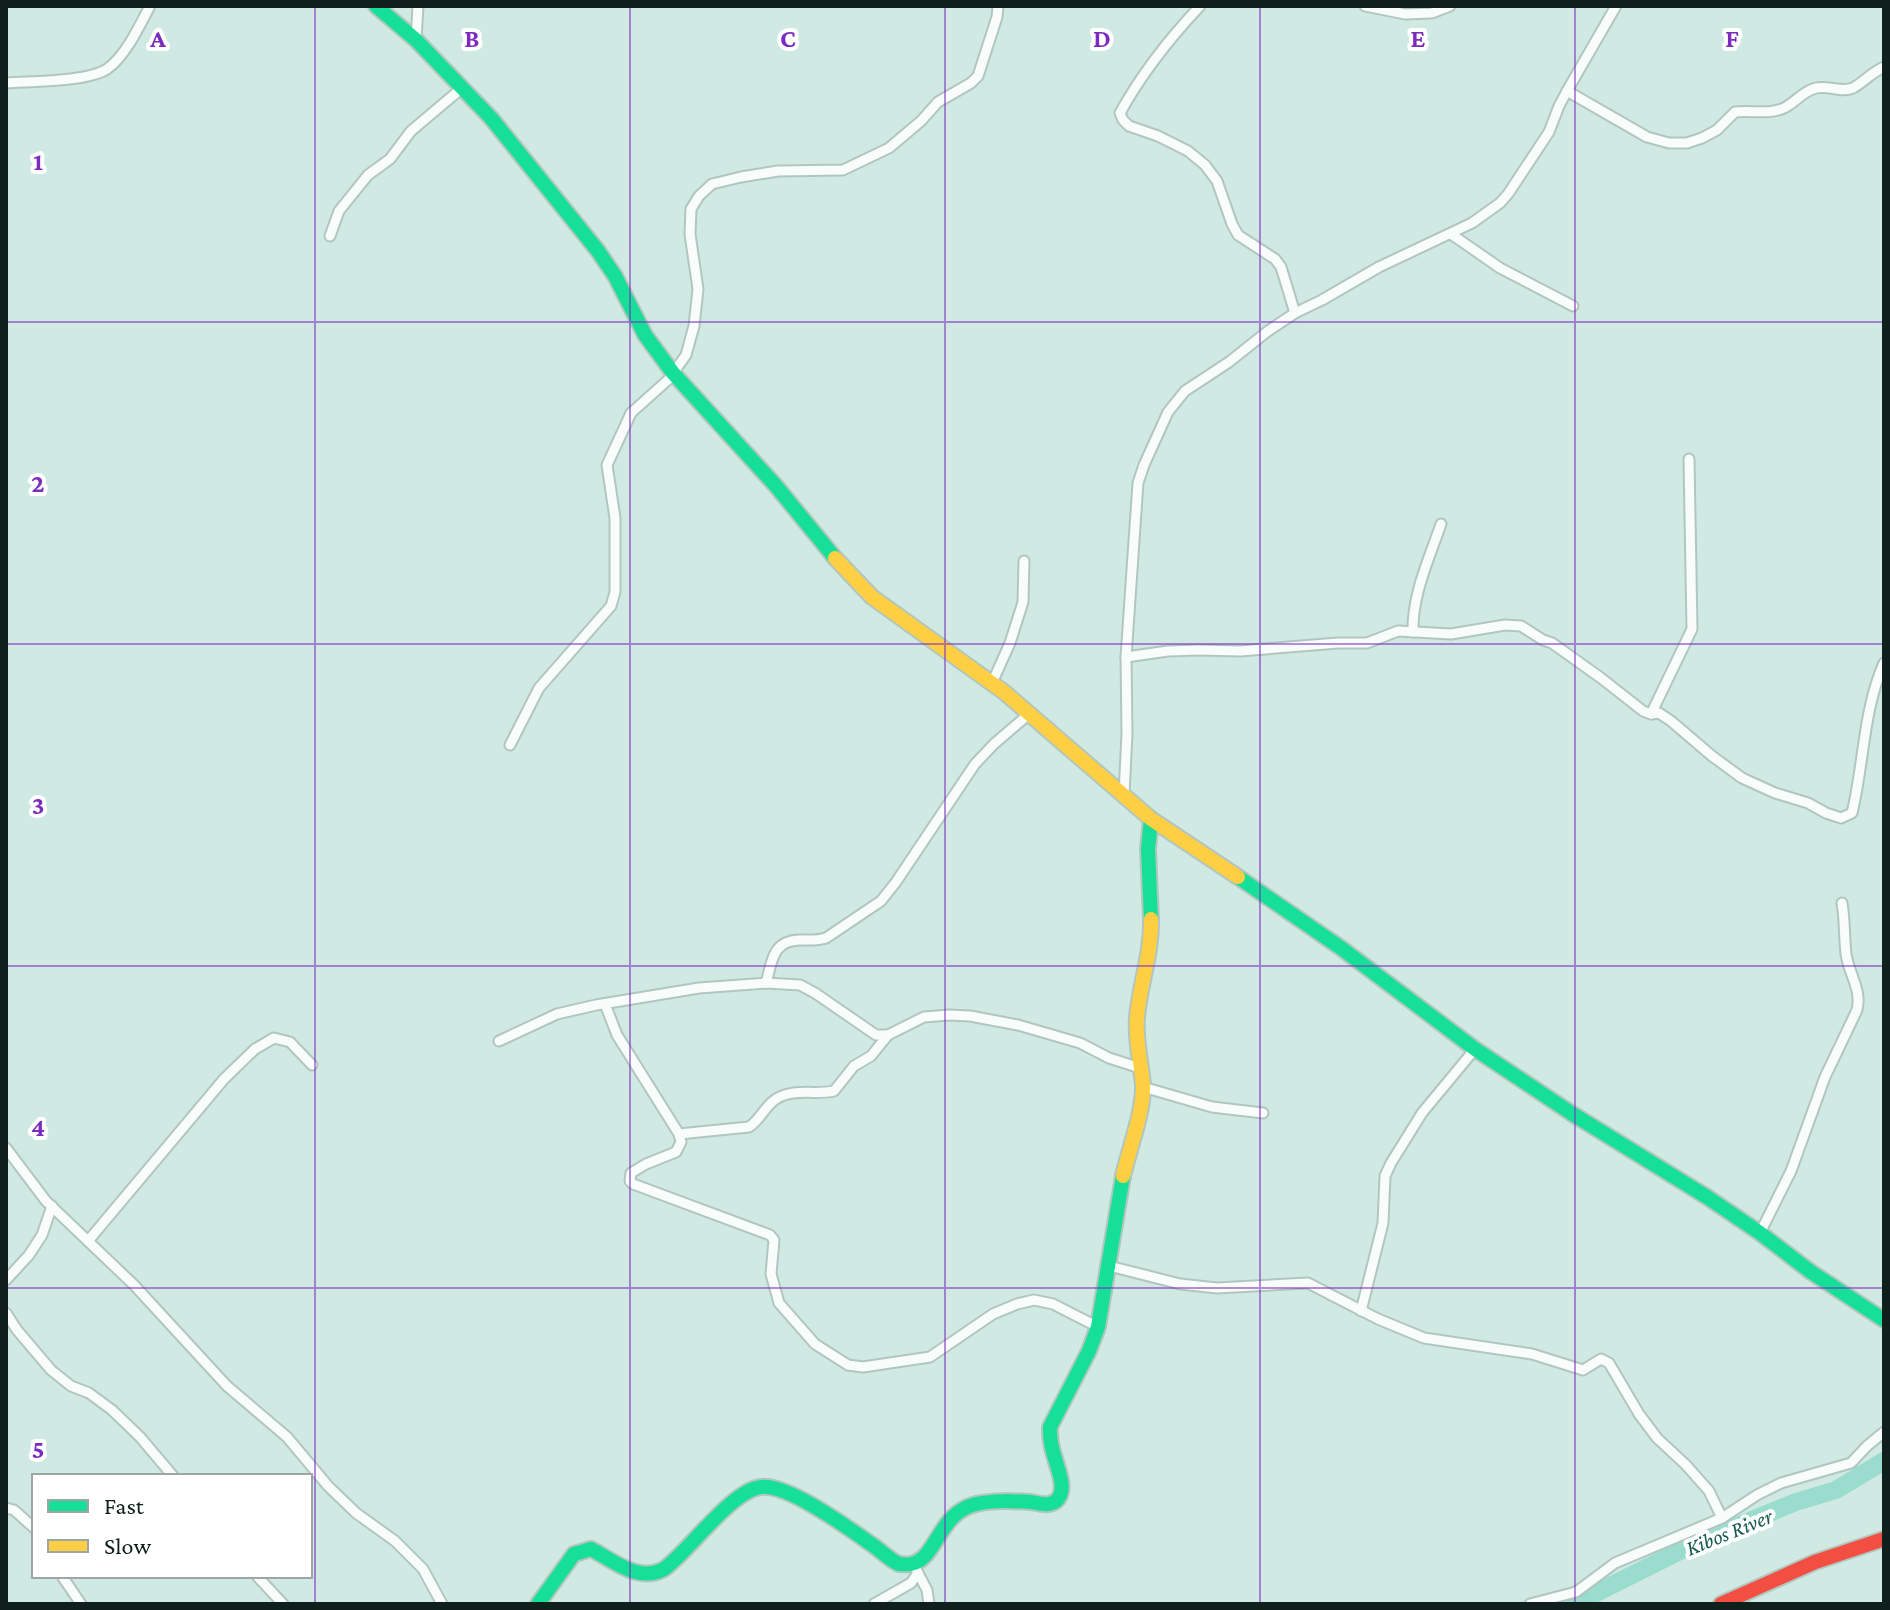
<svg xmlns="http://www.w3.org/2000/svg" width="1890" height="1610" font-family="'Crimson Pro',serif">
<rect width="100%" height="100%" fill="#d0eae3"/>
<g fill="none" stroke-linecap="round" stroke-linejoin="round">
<path stroke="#9adccd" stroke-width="18" d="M1574 1604 1696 1543 1796 1502 1836 1490 1884 1461"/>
<defs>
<g id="street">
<path d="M1200 6C1169 39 1142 73 1120 113L1123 120 1129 126 1158 136 1188 151 1205 165 1217 181 1232 224 1238 235 1275 259 1281 267 1295 313"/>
<path d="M1365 6 1405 14 1432 13 1450 6"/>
<path d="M416 40 418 6"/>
<path d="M6 83C31 81 87 82 107 69 125 57 140 25 150 6"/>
<path d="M1567 91 1647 137 1669 143H1687L1702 138 1717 130 1735 112C1751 110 1769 115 1784 108 1796 102 1803 91 1816 88 1828 85 1841 93 1853 88 1864 82 1872 72 1884 67"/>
<path d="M1451 234 1500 268 1573 306"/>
<path d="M330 236 339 211 368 175 390 159 411 131 462 88"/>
<path d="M1413 632C1412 595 1429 559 1441 524"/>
<path d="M1126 657 1168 651 1199 650 1240 651 1338 643H1367L1398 631 1451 634 1505 625 1521 626 1543 640 1552 643 1601 678 1643 711 1651 714 1659 713 1671 721 1712 756 1742 778 1775 793 1808 803 1826 813 1841 818 1852 813C1864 764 1863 710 1884 663"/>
<path d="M992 683 1010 643 1023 602 1024 561"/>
<path d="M1651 714 1692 629 1689 459"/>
<path d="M510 745 539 688 611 606 615 592V518L607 465 631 413 669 379 686 355 694 326 698 289 690 234 691 209 699 196 712 184 741 177 778 171 843 170 889 148 921 121 938 102 971 83 978 76 997 17 998 6"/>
<path d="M1124 795 1127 733 1126 657 1138 483 1144 465 1168 412 1185 391 1229 362 1268 331 1295 313 1322 300 1379 267 1472 223 1500 203 1508 194 1549 132 1559 106 1567 91 1616 6"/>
<path d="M766 983C772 962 772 941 799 940 809 940 817 941 826 938L881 901 896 882 975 764 994 744 1029 714"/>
<path d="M605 1004 617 1035 679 1134 681 1142 676 1152 646 1164 631 1173 630 1181 633 1184 770 1235 774 1240 771 1274 779 1303 815 1344 848 1365 863 1367 930 1357 993 1314 1017 1304 1034 1300 1053 1304 1098 1327"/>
<path d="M499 1041 557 1014 596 1005 699 988 766 983 800 985 815 993 876 1035H888L924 1017 949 1015 970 1016 1018 1025 1080 1043 1109 1058 1140 1068"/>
<path d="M1143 1087 1212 1107 1263 1113"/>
<path d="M679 1134 749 1127C760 1120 765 1106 776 1099 792 1088 816 1095 834 1091L854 1066 871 1056 888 1035"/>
<path d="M6 1148 46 1201 134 1285 227 1386 287 1437 328 1486 356 1513 395 1541 423 1569 442 1604"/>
<path d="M1760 1233 1791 1171 1825 1077 1857 1010C1862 989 1849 975 1846 954 1844 937 1845 920 1842 903"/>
<path d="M88 1241 224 1079 255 1049 274 1038 290 1042 312 1065"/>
<path d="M1109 1266 1180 1284 1217 1288 1308 1283 1378 1319 1424 1338 1532 1354 1583 1370 1601 1359 1609 1363 1639 1414 1657 1438 1686 1465 1709 1491 1722 1518"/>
<path d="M6 1280 29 1255 42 1235 52 1206"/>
<path d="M1361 1311 1383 1223 1385 1176 1391 1163 1422 1113 1475 1049"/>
<path d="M6 1313 17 1330 51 1370 71 1386 89 1393 112 1410 140 1437 173 1476"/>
<path d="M6 1508 14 1510 34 1528"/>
<path d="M918 1573 927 1590 929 1604"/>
<path d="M62 1576 81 1604"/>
<path d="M257 1576 283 1604"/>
<path d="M874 1604 911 1583 918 1573 914 1565"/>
<path d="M1530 1604 1576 1592 1615 1563 1722 1518 1757 1495 1781 1483 1851 1463 1867 1446 1884 1432"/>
</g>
<g id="fast">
<path d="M376 6 416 40 491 118 598 251 615 276 645 335 673 373 776 486 835 558"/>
<path d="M1238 877 1341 948 1475 1049 1571 1113 1707 1197 1760 1233 1811 1272 1884 1320"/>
<path d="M1151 919 1148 849 1151 819"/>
<path d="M538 1604 574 1554 591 1549C614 1561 638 1583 664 1569 688 1552 732 1490 761 1487 789 1484 851 1530 874 1546 881 1551 890 1560 899 1564 901 1564 909 1565 911 1564 937 1559 938 1513 976 1504 994 1500 1013 1501 1031 1502 1036 1503 1044 1505 1049 1504 1061 1502 1063 1490 1061 1480 1057 1461 1049 1447 1050 1427L1089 1351 1098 1327 1123 1176"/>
</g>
<g id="slow">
<path d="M835 558 872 597 1004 692 1151 819 1238 877"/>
<path d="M1123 1176C1129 1150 1144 1110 1143 1085 1141 1062 1135 1040 1137 1017 1140 984 1152 952 1151 919"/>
</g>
<path id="jam" d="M1721 1604 1815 1562 1884 1539"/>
</defs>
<use href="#street" stroke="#b2c6c0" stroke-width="13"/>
<use href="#fast" stroke="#b2c6c0" stroke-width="18"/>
<use href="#slow" stroke="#b2c6c0" stroke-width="18"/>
<use href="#jam" stroke="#b2c6c0" stroke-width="18"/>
<use href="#street" stroke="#f8fcfb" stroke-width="9"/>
<use href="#fast" stroke="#16e098" stroke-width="14"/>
<use href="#slow" stroke="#ffcf43" stroke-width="14"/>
<use href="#jam" stroke="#f24e42" stroke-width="14"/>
</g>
<path fill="none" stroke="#7b2cbf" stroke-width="2" stroke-opacity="0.55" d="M315 6V1604M630 6V1604M945 6V1604M1260 6V1604M1575 6V1604M6 322H1884M6 644H1884M6 966H1884M6 1288H1884"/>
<g text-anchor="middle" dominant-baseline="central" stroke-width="8" stroke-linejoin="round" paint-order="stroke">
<g font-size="22" font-style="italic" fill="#165a4e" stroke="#fff">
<text transform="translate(1729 1532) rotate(-22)">Kibos River</text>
</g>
</g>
<g font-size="26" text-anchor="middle" font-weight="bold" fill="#7b2cbf" stroke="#fff" stroke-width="8" stroke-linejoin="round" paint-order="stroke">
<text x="158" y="47">A</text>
<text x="472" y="47">B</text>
<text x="788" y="47">C</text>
<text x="1102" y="47">D</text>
<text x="1418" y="47">E</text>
<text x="1732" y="47">F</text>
<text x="38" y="170">1</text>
<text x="38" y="492">2</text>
<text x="38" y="814">3</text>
<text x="38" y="1136">4</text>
<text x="38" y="1458">5</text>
</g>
<rect width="1890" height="1610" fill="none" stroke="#0e1f1c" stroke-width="16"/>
<rect x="32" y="1474" width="280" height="104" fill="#ffffff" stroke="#9fa5a4" stroke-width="2"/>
<rect x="48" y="1500" width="40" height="12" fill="#16e098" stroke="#9fa5a4" stroke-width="2"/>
<text x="104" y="1514" font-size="24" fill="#0e1f1c">Fast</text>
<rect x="48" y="1540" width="40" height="12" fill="#ffcf43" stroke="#9fa5a4" stroke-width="2"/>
<text x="104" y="1554" font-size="24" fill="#0e1f1c">Slow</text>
</svg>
